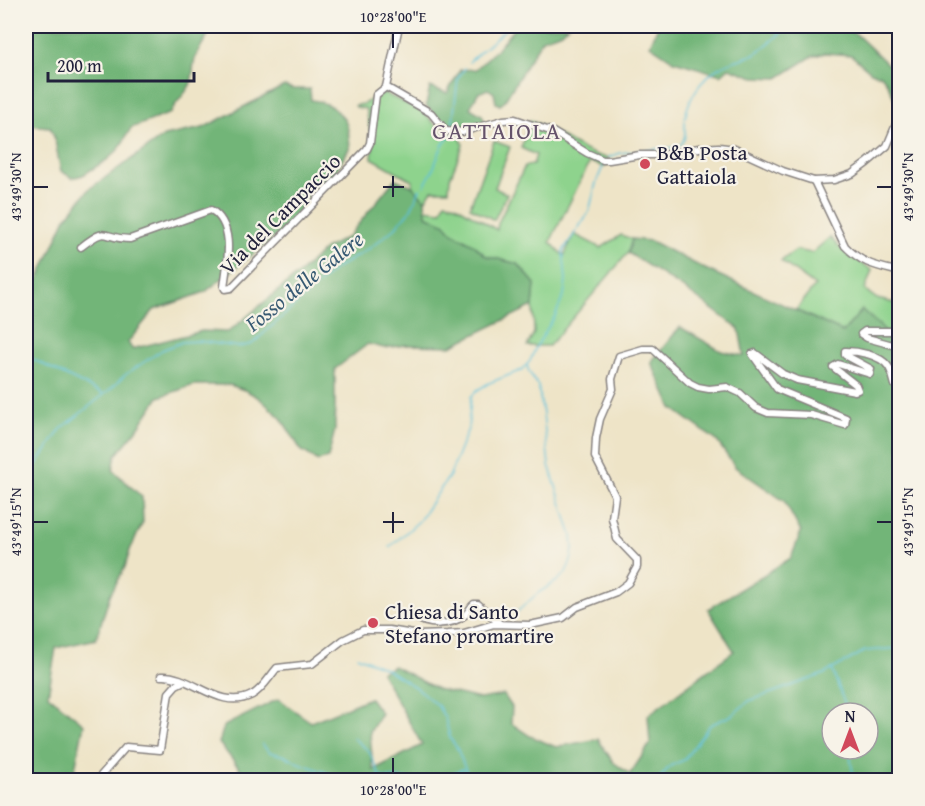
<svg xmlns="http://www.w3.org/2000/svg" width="925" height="806" font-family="'Gentium Book Plus',serif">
<rect width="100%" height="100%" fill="#f7f3e8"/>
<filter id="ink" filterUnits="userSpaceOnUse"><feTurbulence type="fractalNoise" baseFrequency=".0167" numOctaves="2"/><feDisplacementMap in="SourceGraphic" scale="12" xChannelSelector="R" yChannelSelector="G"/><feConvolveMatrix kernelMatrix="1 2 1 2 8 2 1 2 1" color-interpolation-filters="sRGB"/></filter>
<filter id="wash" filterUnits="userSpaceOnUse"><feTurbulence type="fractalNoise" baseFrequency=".008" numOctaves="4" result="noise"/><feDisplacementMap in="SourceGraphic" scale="24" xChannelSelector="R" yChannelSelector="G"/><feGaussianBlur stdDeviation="1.35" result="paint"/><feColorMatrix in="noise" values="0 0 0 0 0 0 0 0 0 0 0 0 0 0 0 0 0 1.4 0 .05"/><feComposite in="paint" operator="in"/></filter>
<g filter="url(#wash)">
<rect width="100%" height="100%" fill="#eee4c7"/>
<g fill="#8ed38d" stroke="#587a64" stroke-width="1.5">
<path d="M384 93 425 113 445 136 460 135 463 145 450 178 449 190H432L425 200 412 186 413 181 372 158 373 147 366 109 356 107 355 105 363 104Z"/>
<path d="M530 120C556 130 582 154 608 158L605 167 590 162 550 242 564 256 574 234 601 248 621 235 632 239 628 253 549 346H527L534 333 533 306 535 284 518 264 486 256 473 244 453 233 444 223 426 215 425 209 441 211 445 202 456 205 497 230 498 223 525 166 533 165 536 155 521 148Z"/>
<path d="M494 141 510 147 495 188 507 194 494 220 470 207Z"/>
<path d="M830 237 842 250 872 270 865 290 877 299 899 304V343L862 310 843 332 796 310 815 286 781 261 796 250 812 253Z"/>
</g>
<g fill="#72b578" stroke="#4a6c5a" stroke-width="1.5" fill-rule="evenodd">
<path d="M26 26H213C208 36 201 45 196 56 192 65 194 76 190 85 185 95 174 103 171 113L131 128 119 149 107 160 83 175 72 178 61 171C57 157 57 139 50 127L26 125Z"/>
<path d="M516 26H568L562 32 542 39 504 102 500 105 496 103 494 93 488 89 478 93 470 108 482 115 485 122 468 128 448 130 426 105 430 87 447 93 460 70 476 69 498 48Z"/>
<path d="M658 26H802L816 29 836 26 856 34 899 75V96L896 102 887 83 881 75 871 72 851 55 825 53 811 57 778 78 754 77 729 68 721 75 674 61 650 45Z"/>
<path d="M284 86 293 89H310L311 100C325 101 340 110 346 123 349 129 349 140 350 147L334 174 308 195 289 226 205 292 154 310 128 342 132 349 202 331 228 332 302 271 324 249 348 237 395 179 412 186 425 200 426 215 444 223 453 233 473 244 486 256 518 264 535 284 533 306 451 346 406 345 384 348 368 344 335 369V430L328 458 318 461 301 450 281 418 259 398 247 391 230 385H194L159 397 136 431 116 455 113 470 142 497 143 522 130 550 125 567 110 595 96 639 56 648 48 695 84 724 74 774 70 780H26V292L31 284 39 278 66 218 89 189 164 136 203 128Z"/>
<path d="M632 239 651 241 703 268 843 332 862 310 899 343V780H245L248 779 219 743 224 726 278 699 311 722 370 698 381 713 370 732 373 770 422 745 381 672 394 666 437 689 480 699 504 695 512 707 511 723 530 736 556 747 598 739 613 762 630 774 650 744 648 715 734 651 708 609 791 558 801 532 784 501 735 467 717 441 672 408 651 362 680 327 721 351 744 356 739 329 686 290 628 253ZM832 713H868V749H832Z"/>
</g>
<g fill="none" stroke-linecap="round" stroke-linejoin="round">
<g stroke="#5dc1db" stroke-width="1.5">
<path d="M469 62 509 26"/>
<path d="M685 118C689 95 705 73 726 64 734 60 744 59 752 55 766 47 777 36 789 26"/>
<path d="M452 128 458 78 465 68"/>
<path d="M609 157 620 153 677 147C687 142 685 131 685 121"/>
<path d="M424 186 432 172 442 146 451 134"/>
<path d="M26 356 103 394"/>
<path d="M26 485 36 465 61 429 112 388 125 375 162 350 182 342 199 341 239 347 252 344 334 270 370 248 395 228 411 209 420 189"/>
<path d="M390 547 419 521 450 475 468 429 471 397 476 391 489 383 522 370 530 361 536 347 555 316 564 295 566 280 563 251 589 212 596 183 604 164"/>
<path d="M517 612 538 593 557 581 565 574 571 561 573 549 572 536 549 465 543 414 538 386 529 372 527 365"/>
<path d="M357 656 385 668 418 689 438 706 445 718 450 738 457 748 467 773 487 780"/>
<path d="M832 669 848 713"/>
<path d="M353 738 369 751 380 776"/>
<path d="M262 744 269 752 285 756 299 763 348 780"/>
<path d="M849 749 854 780"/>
<path d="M363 780 381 777 418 780 442 777 463 769"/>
<path d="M658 780 670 766 684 760 710 725 732 715 749 701 824 674 865 651 900 648"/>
</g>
</g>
</g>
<g filter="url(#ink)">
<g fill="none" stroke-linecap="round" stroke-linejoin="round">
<defs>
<g id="street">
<path d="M399 26 386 87 431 113 446 131 462 132 503 120 515 119 553 132 587 153 603 160H609L640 155H663L699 148 719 147 735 149 783 171 814 181 834 180 852 174 867 163 887 146 900 115"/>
<path d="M814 181 845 246C862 264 876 266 900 272"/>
<path d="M81 247C110 224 101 239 130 239L211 210C236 224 227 264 224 287L225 289 231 288 367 149 370 143 376 95 386 87"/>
<path d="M900 331H865L861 334 867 338 900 347"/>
<path d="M413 615C427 627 451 626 465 615 469 612 470 607 474 604H478L499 623"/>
<path d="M161 676C192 674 219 712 252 695 262 690 270 676 277 668L312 664 343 640 363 630H389L419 635 448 634 464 633 494 624 530 625 563 618 577 607 616 592 628 583 637 567V560L617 539 612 518 615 496 595 457 596 438 600 419 613 389 612 379 619 356 643 349H653L690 383 698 387 709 389 727 387 740 393 756 408 768 413 811 415 845 425 846 418 777 389 752 354 755 353 783 374 797 380 855 391 858 390 856 385 833 367 838 364 870 374 871 369 845 355V351C858 351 880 355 888 366 892 371 893 379 895 385L900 388"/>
<path d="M97 780 126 747 160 750 169 693 176 685 184 681"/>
</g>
</defs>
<use href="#street" stroke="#888381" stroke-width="9"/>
<use href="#street" stroke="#fff" stroke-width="6"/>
</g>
</g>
<path fill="none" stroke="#22223b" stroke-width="2" d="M393 33V48M393 176V197M33 187H48M383 187H404M877 187H892M393 512V533M33 522H48M383 522H404M877 522H892M393 758V773"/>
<g fill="#d1495b" stroke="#f7f3e8" stroke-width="2">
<circle cx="645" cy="164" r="6"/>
<circle cx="373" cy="623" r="6"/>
</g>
<g text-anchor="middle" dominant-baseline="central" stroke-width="4.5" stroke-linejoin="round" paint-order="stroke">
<g font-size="21" fill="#22223b" stroke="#f7f3e8" text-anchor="start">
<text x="657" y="152">B&amp;B Posta<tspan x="657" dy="24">Gattaiola</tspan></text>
<text x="385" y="611">Chiesa di Santo<tspan x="385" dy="24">Stefano promartire</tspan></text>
</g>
<g font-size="21" fill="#22223b" stroke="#f7f3e8">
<text transform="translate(280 214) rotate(-45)">Via del Campaccio</text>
</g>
<g font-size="22" font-style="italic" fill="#375a73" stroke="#f7f3e8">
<text transform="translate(304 281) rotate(-39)">Fosso delle Galere</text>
</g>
<g font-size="24" letter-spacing="1.5" fill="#65536b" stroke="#f7f3e8">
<text x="497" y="130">GATTAIOLA</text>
</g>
</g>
<rect width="925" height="806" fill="none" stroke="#f7f3e8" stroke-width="66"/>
<g transform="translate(850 731)"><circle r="28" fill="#f7f3e8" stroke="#a29fa3" stroke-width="1.5"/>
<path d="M0-4.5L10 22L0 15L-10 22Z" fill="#d1495b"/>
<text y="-9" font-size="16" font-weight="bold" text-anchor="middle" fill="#22223b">N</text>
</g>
<path d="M48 72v9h146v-9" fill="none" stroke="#22223b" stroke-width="3"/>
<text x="57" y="72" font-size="18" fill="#22223b" stroke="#f7f3e8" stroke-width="4.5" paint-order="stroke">200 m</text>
<rect x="33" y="33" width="859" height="740" fill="none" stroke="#22223b" stroke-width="2"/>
<g font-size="15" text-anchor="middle" fill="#22223b">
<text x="393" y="22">10°28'00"E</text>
<text transform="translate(16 187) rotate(-90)" y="5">43°49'30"N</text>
<text transform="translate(908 187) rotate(-90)" y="5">43°49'30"N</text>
<text transform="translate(16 522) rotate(-90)" y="5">43°49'15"N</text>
<text transform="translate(908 522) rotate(-90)" y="5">43°49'15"N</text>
<text x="393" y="795">10°28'00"E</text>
</g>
</svg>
